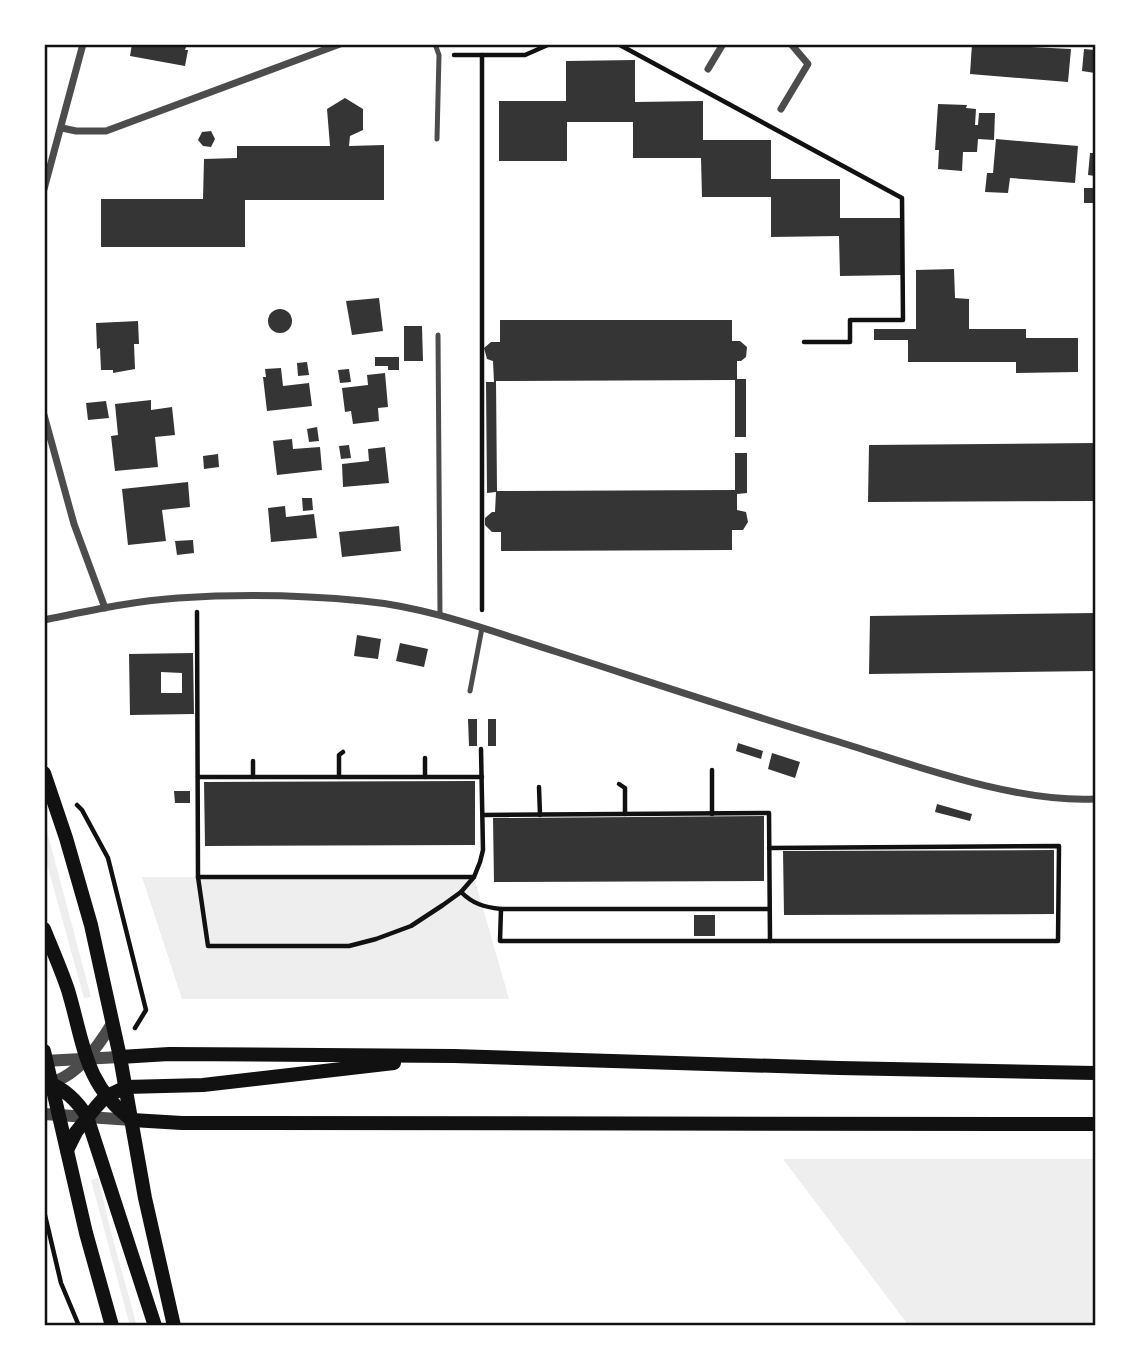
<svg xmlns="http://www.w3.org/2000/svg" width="1139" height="1370" font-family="'Libre Baskerville',serif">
<rect width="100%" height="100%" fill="#fff"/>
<g fill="#eee">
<path d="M44 820 91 997 84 998 44 853Z"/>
<path d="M142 877H474L509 999H182Z"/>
<path d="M783 1159H1095V1326H909Z"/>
<path d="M98 1178 112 1236 137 1326H130L91 1180Z"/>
</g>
<g fill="#353535" fill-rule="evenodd">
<path d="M132 44H187L185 50H188L185 66 130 56Z"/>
<path d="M972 44 1071 49 1068 82 970 74Z"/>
<path d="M1084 49 1095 50V73L1082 71Z"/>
<path d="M635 60V102L703 101V140H771V179H840V218H902L901 275 840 276 839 236 771 237V197H702L701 158H633V122H567V161H499V101H566V61Z"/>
<path d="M345 98 363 109V130L350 136 349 146 384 145V200H245V247H101V199H203L204 159 237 158V146H330L327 109Z"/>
<path d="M938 104 967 105 966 108 976 109 975 125H978L979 113H995L994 140 978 139 977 152H963L962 171 938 169 939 150H935Z"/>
<path d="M211 131 215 139 211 147 203 146 198 140 202 132Z"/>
<path d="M996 139 1078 146 1075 183 1010 178 1008 193 985 192 987 173H993Z"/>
<path d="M1090 153H1095V176L1088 175Z"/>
<rect x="1084" y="188" width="11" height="15"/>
<path d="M954 269 955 298 969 299V329H1026V338H1078V372L1016 373V362H908V340H874V329H916V270Z"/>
<path d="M379 298 383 331 352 335 346 301Z"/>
<circle cx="280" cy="321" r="12"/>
<path d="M500 320H732V341H740L747 347 746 357 741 361H737V379H746V437H735V380L496 381 497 491 735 490V453H747V493L737 494V510L746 512 748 522 743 530H732V550L501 551V532H492L485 525V518L492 512H495L496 492 487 493 486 382H494L493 361 487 359 484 348 491 342H500Z"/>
<path d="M138 321 139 344H134L135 369 113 373V370H101L100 348 97 349 96 323Z"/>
<path d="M404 326H422L423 361H404Z"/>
<path d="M375 357H399V370H388V366H375Z"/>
<path d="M307 362 309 375 298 376 297 363Z"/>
<path d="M281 368 283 386 309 383 312 406 267 411 263 377H266L265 369Z"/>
<path d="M349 369 351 382 340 383 338 370Z"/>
<path d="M385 373 388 407 378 408 379 421 353 424 351 411 345 412 342 388 368 385 367 375Z"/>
<path d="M151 400V410L172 407 175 435 155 437 158 467 115 471 111 436 118 435 115 404Z"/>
<path d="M106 401 109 418 88 420 86 403Z"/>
<path d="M317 427 319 441 309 442 307 429Z"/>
<path d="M292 439 293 449 320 447 322 470 277 475 273 441Z"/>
<path d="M1095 443V501L868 502 869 445Z"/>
<path d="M349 445 351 458 341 459 339 446Z"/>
<path d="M385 447 389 483 343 487 342 464 369 461 368 449Z"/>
<path d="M218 454 219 467 204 469 203 456Z"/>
<path d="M188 482 190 507 162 510 166 541 128 545 122 489Z"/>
<path d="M302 498H312L313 510 303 511Z"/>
<path d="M285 506 286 517 314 514 317 538 271 542 268 508Z"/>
<path d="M399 526 401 551 342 557 339 532Z"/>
<path d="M193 540 194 553 177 555 175 541Z"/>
<path d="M1095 613V671L869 674 870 616Z"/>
<path d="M357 635 381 639 378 659 354 656Z"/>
<path d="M400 643 428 649 424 667 396 661Z"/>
<path d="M193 653 194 714 130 715 129 654ZM161 672 182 673V693H161Z"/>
<path d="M468 719H477V746H469Z"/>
<rect x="488" y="719" width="8" height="27"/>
<path d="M738 743 763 751 761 759 736 751Z"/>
<path d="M772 753 800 762 795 778 768 769Z"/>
<path d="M475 781V845L205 846 204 782Z"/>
<path d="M174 791H190V803H175Z"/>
<path d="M937 804 972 814 970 821 935 812Z"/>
<path d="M764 816V881L494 882 493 818Z"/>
<path d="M1054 850V914L784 915 783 851Z"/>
<rect x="694" y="915" width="21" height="21"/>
</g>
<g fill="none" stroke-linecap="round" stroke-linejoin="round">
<g stroke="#111" stroke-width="4.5">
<path d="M618 44 902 198 903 320H850V342H804"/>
<path d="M454 55H525L550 44"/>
<path d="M482 610V55"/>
<path d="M197 612 198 877H474"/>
<path d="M425 758V777"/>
<path d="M253 761V777"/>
<path d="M198 777H482"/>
<path d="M339 777V755L343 752"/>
<path d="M619 784 625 788V814"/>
<path d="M539 787 540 815"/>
<path d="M77 805 82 810 108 858 146 1010 135 1028"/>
<path d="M712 814V770"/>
<path d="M483 815 769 813 770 941"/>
<path d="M198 877 208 946H349L376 939 411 926 443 905 461 892 474 877 480 862 483 850 481 749"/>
<path d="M461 892C473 904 484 907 501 909H769"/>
<path d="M501 909 500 941H1058L1059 846 769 848"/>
<path d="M44 1211 61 1283 79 1326"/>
</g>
<g stroke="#4c4c4c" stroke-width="5">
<path d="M435 44 439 55 437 139"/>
<path d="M438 335 440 615"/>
<path d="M470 691 482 628"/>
</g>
<g stroke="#4c4c4c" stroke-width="7">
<path d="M708 69 723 44"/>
<path d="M781 109 808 64 791 44"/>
<path d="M62 128 76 131H106L340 44"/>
<path d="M44 189 83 44"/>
<path d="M44 415 74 524 105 608"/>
<path d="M44 620C88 611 133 601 178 598 239 594 302 595 363 601 429 607 493 632 557 652 650 682 743 713 836 741 914 765 1015 803 1095 799"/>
</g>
<g stroke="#4c4c4c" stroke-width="12">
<path d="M44 1061 120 1057"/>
<path d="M44 1084C75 1080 98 1047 113 1022"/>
<path d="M44 1114 132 1120"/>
</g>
<g stroke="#111" stroke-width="14">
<path d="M44 773 66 838 91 925 120 1057 145 1198 174 1326"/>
<path d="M44 929C52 949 61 969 68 990 84 1043 84 1085 132 1120"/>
<path d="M44 1051 86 1233 112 1326"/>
<path d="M120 1057 169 1054 454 1056 839 1068 1095 1073"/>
<path d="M47 1082C65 1089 77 1100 87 1117L155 1326"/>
<path d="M132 1120 182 1123 1095 1124"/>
<path d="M67 1150 76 1132 96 1107 105 1097 126 1087 203 1085 394 1063"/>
</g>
</g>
<rect width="1139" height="1370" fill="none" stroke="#ffffff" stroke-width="91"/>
<rect x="46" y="46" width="1048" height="1278" fill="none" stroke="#111" stroke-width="2.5"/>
</svg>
